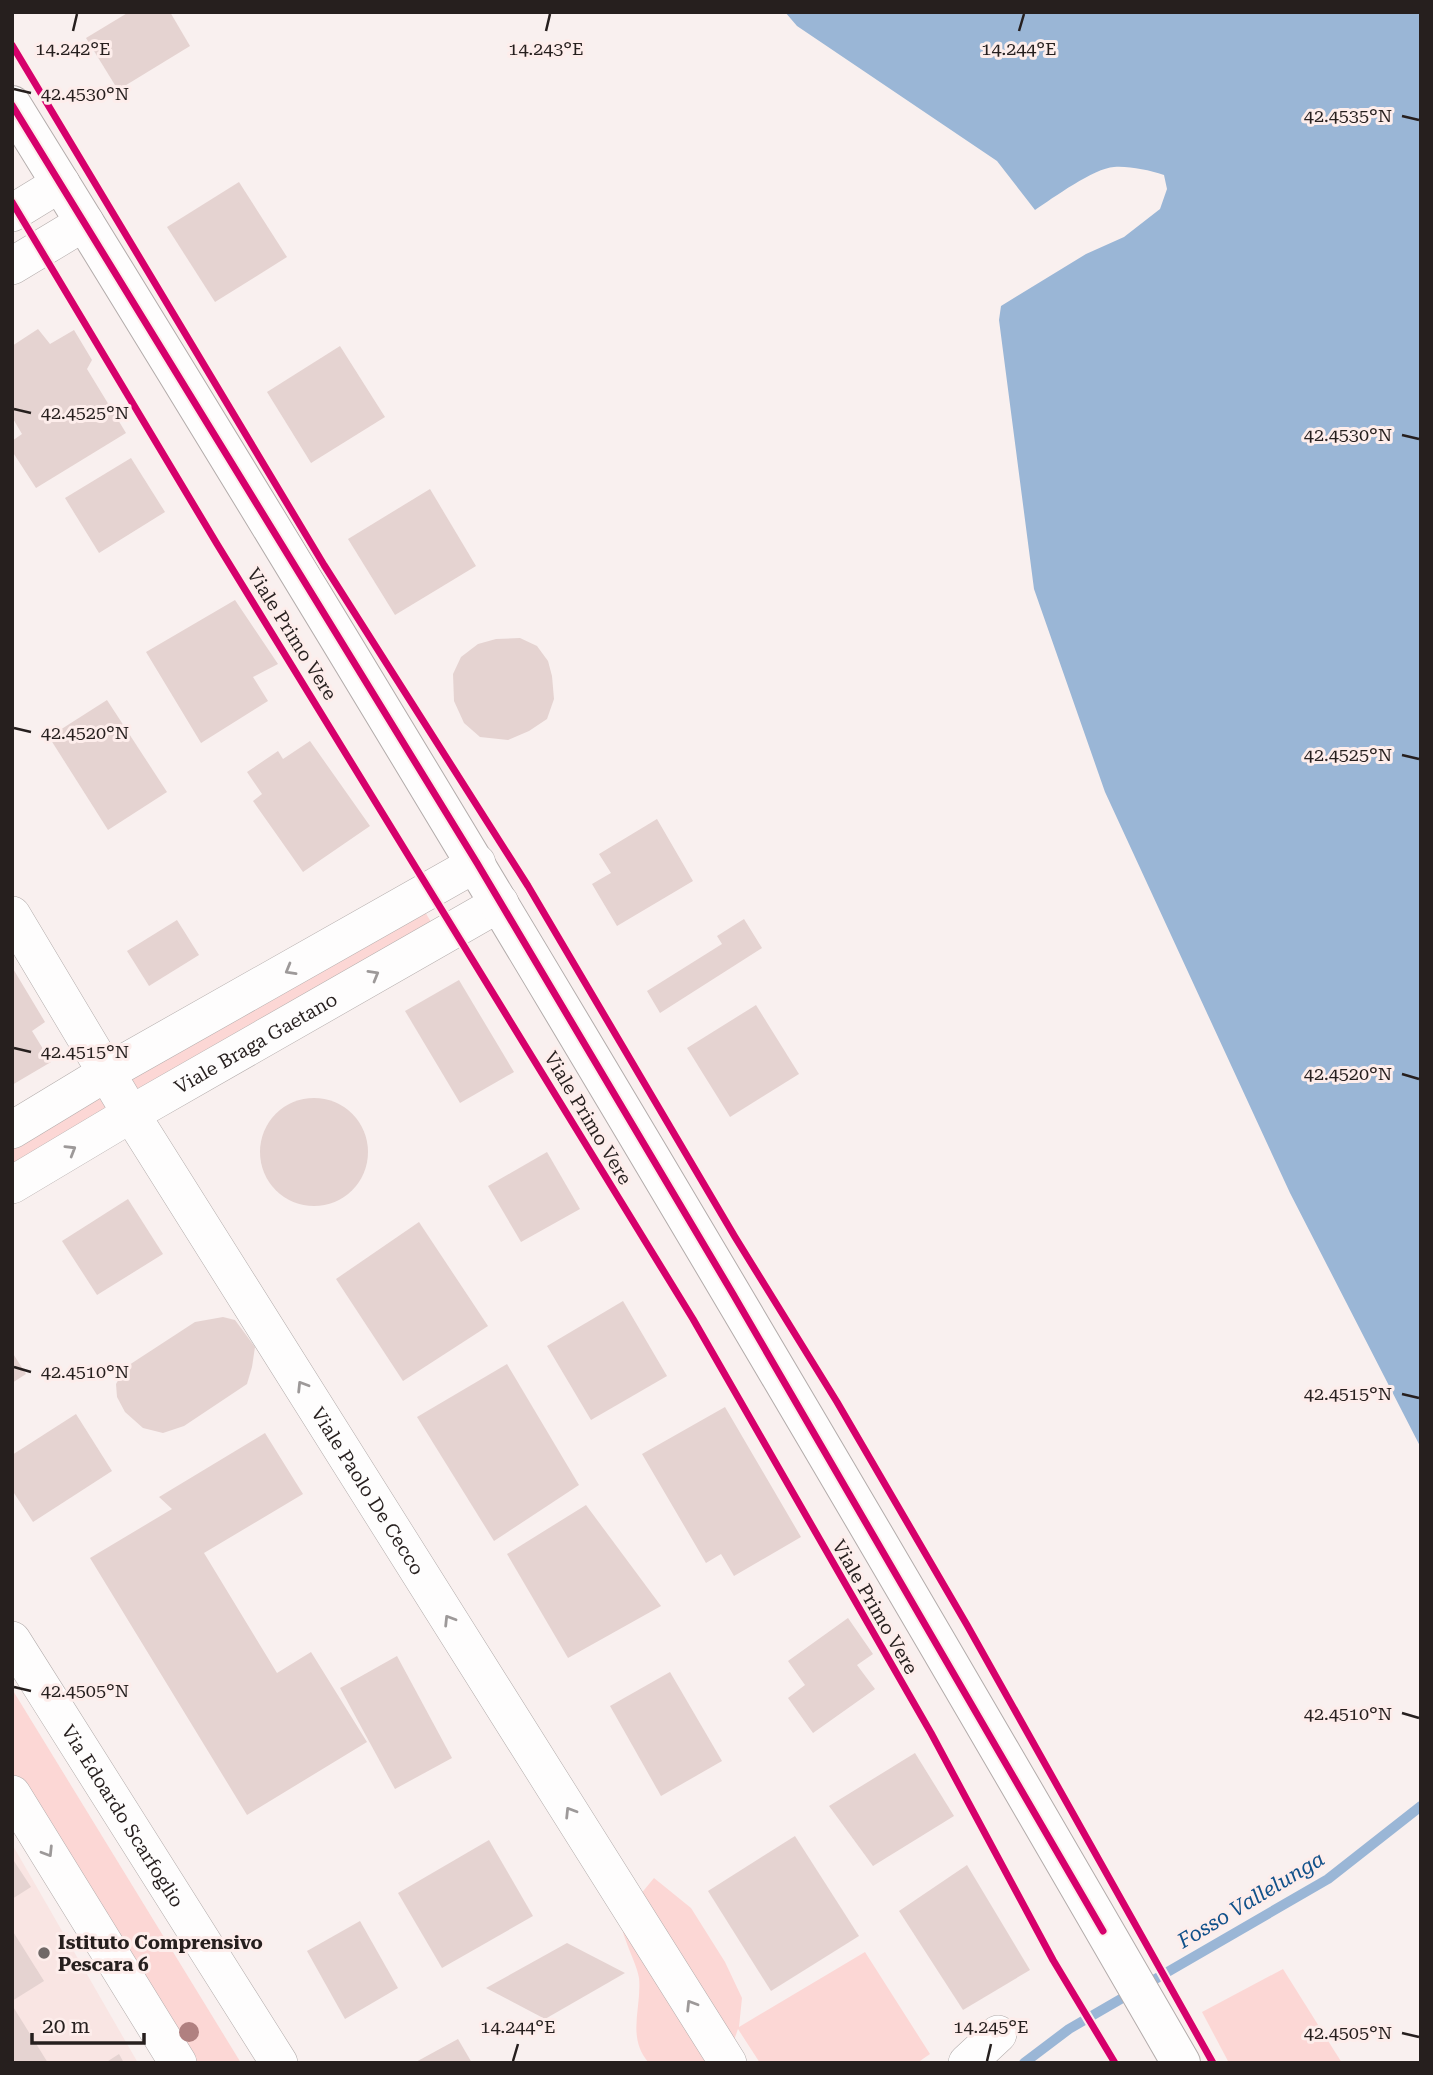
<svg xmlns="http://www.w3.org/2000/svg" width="1433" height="2075" font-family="'Roboto Serif',serif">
<rect width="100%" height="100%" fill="#f9f0ef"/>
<path fill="#f9e5e3" d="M12 1844 138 2063H12Z"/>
<g fill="#fcd7d5">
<path d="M425 912 433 925 135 1095 127 1081Z"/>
<path d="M102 1095 110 1109 12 1167V1148Z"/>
<path d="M12 1689 241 2063H184L12 1787Z"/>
<path d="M654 1878 691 1908 725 1962 742 1998 739 2027 865 1952 930 2054 917 2063H760L738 2029 733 2043 717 2063H649C626 2037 642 2008 639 1978 638 1968 626 1944 623 1932L635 1901Z"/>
<path d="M1283 1969 1342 2063H1229L1202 2012Z"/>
</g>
<path fill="#9ab6d6" d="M785 12H1421V1448L1290 1193 1105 792 1034 589 999 320 1001 306 1086 254 1124 237 1160 209 1167 189 1164 175C1148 170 1130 166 1114 167 1094 168 1053 198 1035 210L997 161 797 26Z"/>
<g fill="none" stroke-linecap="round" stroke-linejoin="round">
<path stroke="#9ab6d6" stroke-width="10" d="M1024 2063 1069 2029 1328 1879 1421 1806"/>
</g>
<g fill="#e5d3d1">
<path d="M129 12H170L190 46 118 90 86 38Z"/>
<path d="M239 182 287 257 215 302 167 227Z"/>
<path d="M38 329 50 344 74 330 92 360 87 369 126 433 36 488 12 451V441L22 434 12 417V346Z"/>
<path d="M340 346 385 417 311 463 267 392Z"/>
<path d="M131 458 165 512 99 553 65 498Z"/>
<path d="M430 489 476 566 395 615 348 539Z"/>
<path d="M235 600 278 664 253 677 268 701 201 743 146 652Z"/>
<path d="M520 638 537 646 548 661 552 676 554 699 547 719 529 731 508 740 480 737 464 723 454 701 453 674 461 657 478 644 496 639Z"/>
<path d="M107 700 167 792 108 830 49 737Z"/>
<path d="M310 741 370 826 303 872 253 801 262 794 247 772 278 751 283 759Z"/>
<path d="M657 819 693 881 617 926 592 884 611 873 599 854Z"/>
<path d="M744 919 762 948 660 1013 647 991 722 944 717 936Z"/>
<path d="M177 920 199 955 149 986 127 951Z"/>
<path d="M12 967 45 1022 32 1031 51 1062 12 1085Z"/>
<path d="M459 980 514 1072 460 1103 405 1011Z"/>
<path d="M756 1005 799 1074 730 1117 687 1048Z"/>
<circle cx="314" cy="1152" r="54"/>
<path d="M547 1152 580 1209 521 1242 488 1186Z"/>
<path d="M128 1199 163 1254 97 1295 62 1241Z"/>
<path d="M419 1222 488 1326 403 1381 336 1279Z"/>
<path d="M623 1301 667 1376 591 1420 547 1346Z"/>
<path d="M223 1317 235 1320 255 1347 252 1367 247 1384 184 1426 163 1433 143 1428 125 1412 117 1397 116 1384 126 1367 195 1322Z"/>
<path d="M12 1352 26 1374 12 1383Z"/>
<path d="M507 1364 579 1485 494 1541 417 1417Z"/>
<path d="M725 1407 801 1537 734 1576 721 1554 706 1563 642 1454Z"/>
<path d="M76 1414 112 1471 33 1522 12 1490V1455Z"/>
<path d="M265 1433 303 1494 204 1553 277 1673 311 1652 367 1742 247 1815 90 1558 172 1509 159 1497Z"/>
<path d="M586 1505 661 1606 568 1658 507 1554Z"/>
<path d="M848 1618 873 1654 857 1665 875 1689 813 1733 788 1698 805 1685 788 1661Z"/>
<path d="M397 1656 452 1758 395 1789 340 1688Z"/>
<path d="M670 1672 722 1761 661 1796 610 1706Z"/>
<path d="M915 1753 954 1816 873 1866 829 1806Z"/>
<path d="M795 1836 859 1936 771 1991 708 1891Z"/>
<path d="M489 1840 533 1916 442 1968 398 1893Z"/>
<path d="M12 1858 31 1887 12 1899Z"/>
<path d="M967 1865 1030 1970 963 2010 899 1911Z"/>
<path d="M360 1921 398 1988 345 2019 307 1951Z"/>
<path d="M12 1930 44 1981 12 2001Z"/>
<path d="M567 1943 625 1973 545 2019 486 1988Z"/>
<path d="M12 2005 48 2063H12Z"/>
<path d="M458 2039 472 2063H414Z"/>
<path d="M119 2054 124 2063H105Z"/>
</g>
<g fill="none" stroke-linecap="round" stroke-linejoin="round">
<defs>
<g id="minor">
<path d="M12 213 61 183"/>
<path d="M12 266 85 222"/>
<path id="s1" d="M12 915 131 1114 728 2063"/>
<path d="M12 1130 106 1073 477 863"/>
<path id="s2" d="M12 1185 131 1114 500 903"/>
<path id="s3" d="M12 1640 279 2063"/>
<path d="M12 1794 178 2063"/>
<path d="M967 2063 998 2034"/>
</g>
<path id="tertiary" d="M12 105C412 751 801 1404 1181 2063"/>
</defs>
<use href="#minor" stroke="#b3acab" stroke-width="38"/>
<use href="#tertiary" stroke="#b3acab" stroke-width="40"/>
<use href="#minor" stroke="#fefdfd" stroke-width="37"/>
<use href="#tertiary" stroke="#fefdfd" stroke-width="38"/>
<defs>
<g id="cycleway">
<path d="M12 45 324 565 528 886 735 1237 837 1402 967 1625 1213 2063"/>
<path d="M12 105 477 863 733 1294 1103 1931"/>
<path d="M12 202 217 544 693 1319 931 1733 1053 1960 1115 2063"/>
</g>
</defs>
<use href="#cycleway" stroke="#fdedeb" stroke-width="11"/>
<use href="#cycleway" stroke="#d6006c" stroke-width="7"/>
</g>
<circle fill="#b08080" cx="189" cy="2032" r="10"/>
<defs><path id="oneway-chevron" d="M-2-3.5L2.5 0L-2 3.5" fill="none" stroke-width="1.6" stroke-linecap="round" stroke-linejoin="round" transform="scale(1.75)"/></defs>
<g stroke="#9d9999">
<use href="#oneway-chevron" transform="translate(290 970) rotate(150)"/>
<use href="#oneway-chevron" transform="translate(374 975) rotate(-30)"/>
<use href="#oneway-chevron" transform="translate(71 1150) rotate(-31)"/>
<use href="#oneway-chevron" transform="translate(302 1386) rotate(-122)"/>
<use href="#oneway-chevron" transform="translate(449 1620) rotate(-122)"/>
<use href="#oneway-chevron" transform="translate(570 1812) rotate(-122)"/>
<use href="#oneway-chevron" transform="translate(48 1852) rotate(58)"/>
<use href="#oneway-chevron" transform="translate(691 2005) rotate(-122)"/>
</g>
<path fill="none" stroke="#261f1e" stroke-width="2.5" d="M73 31 77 14M546 31 550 14M1019 31 1024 14M14 89 31 93M1402 116 1419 120M14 409 31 413M1402 435 1419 439M14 728 31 732M1402 755 1419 759M14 1048 31 1052M1402 1074 1419 1079M14 1367 31 1372M1402 1394 1419 1398M14 1687 31 1691M1402 1713 1419 1718M1402 2033 1419 2037M513 2061 518 2044M987 2061 991 2044"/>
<circle fill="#706867" stroke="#fdedeb" stroke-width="2.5" cx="44" cy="1953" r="7"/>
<g text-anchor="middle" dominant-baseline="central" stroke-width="6" stroke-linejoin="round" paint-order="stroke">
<g font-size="19" fill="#261f1e" stroke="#fdedeb">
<text transform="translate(292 634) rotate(58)">Viale Primo Vere</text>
<text stroke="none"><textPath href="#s2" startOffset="282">Viale Braga Gaetano</textPath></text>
<text transform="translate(588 1118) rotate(59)">Viale Primo Vere</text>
<text stroke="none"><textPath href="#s1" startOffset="677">Viale Paolo De Cecco</textPath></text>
<text transform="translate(875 1607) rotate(60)">Viale Primo Vere</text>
<text stroke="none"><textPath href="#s3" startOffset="208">Via Edoardo Scarfoglio</textPath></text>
</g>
<g font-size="19" font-weight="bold" fill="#261f1e" stroke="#fdedeb" text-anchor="start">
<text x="58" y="1942">Istituto Comprensivo<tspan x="58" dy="22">Pescara 6</tspan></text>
</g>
<g font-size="21" font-style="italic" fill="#11518a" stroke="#fdedeb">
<text transform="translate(1251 1900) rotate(-31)">Fosso Vallelunga</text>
</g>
</g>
<g font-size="18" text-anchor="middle" fill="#261f1e" stroke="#fdedeb" stroke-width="6" stroke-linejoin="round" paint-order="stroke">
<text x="73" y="55">14.242°E</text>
<text x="546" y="55">14.243°E</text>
<text x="1019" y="55">14.244°E</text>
<text x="85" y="100">42.4530°N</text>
<text x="1348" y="122">42.4535°N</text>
<text x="85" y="419">42.4525°N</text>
<text x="1348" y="441">42.4530°N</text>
<text x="85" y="739">42.4520°N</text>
<text x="1348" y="761">42.4525°N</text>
<text x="85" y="1058">42.4515°N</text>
<text x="1348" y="1080">42.4520°N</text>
<text x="85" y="1378">42.4510°N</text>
<text x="1348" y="1400">42.4515°N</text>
<text x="85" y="1697">42.4505°N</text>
<text x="1348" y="1720">42.4510°N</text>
<text x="518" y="2033">14.244°E</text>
<text x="991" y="2033">14.245°E</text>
<text x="1348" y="2039">42.4505°N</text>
</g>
<rect width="1433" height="2075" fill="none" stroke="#261f1e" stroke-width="28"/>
<path d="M32 2033v10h112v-10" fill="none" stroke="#261f1e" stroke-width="3.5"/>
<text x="42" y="2033" font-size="21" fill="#261f1e" stroke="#fdedeb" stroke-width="5" paint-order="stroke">20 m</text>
</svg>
